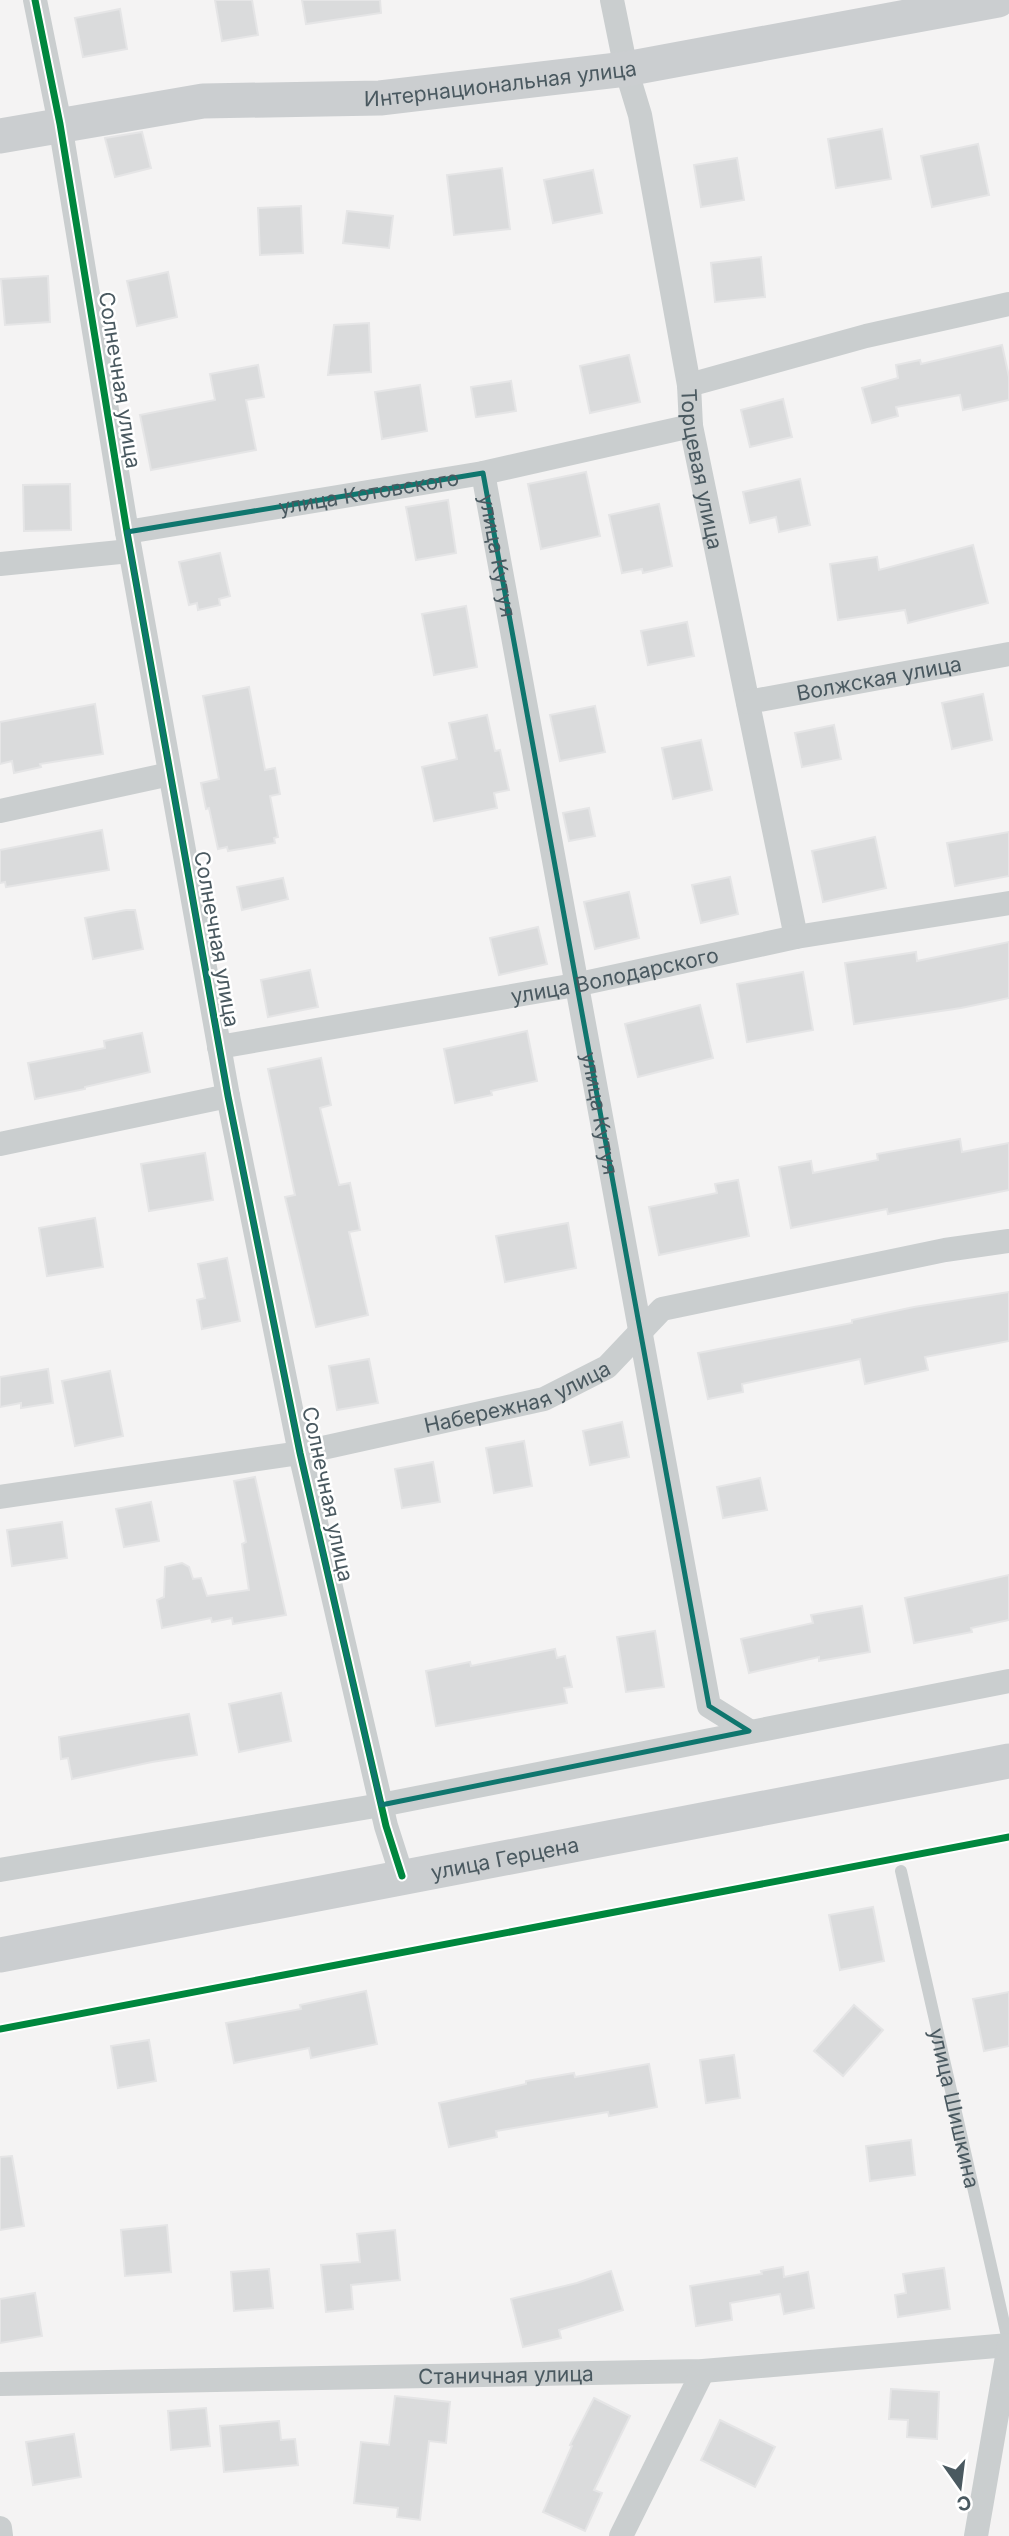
<svg xmlns="http://www.w3.org/2000/svg" width="1009" height="2536" font-family="Inter,sans-serif">
<rect width="100%" height="100%" fill="#f4f3f3"/>
<g fill="#dadbdc" stroke="#e5e5e6" stroke-width="2">
<path d="M215 0H252L258 35 222 41Z"/>
<path d="M302 0H380L381 13 306 24Z"/>
<path d="M120 9 127 49 83 57 75 18Z"/>
<path d="M882 129 891 179 836 188 828 139Z"/>
<path d="M142 132 151 168 115 177 105 138Z"/>
<path d="M978 144 989 195 932 207 921 156Z"/>
<path d="M737 158 744 200 701 207 694 165Z"/>
<path d="M502 168 510 229 454 235 447 175Z"/>
<path d="M593 170 602 213 553 223 544 180Z"/>
<path d="M301 206 303 253 260 255 258 208Z"/>
<path d="M347 211 393 216 389 248 343 243Z"/>
<path d="M761 257 765 297 715 302 711 263Z"/>
<path d="M168 272 177 317 137 326 127 281Z"/>
<path d="M48 276 50 322 5 325 1 279Z"/>
<path d="M369 323 371 372 328 375 334 325Z"/>
<path d="M1002 345 1009 377V400L963 410 960 395 896 407 898 416 872 423 862 388 898 378 896 365 920 360 921 364Z"/>
<path d="M629 355 640 402 590 413 580 366Z"/>
<path d="M258 365 264 397 246 400 256 450 151 470 140 415 215 400 210 374Z"/>
<path d="M511 381 516 411 476 417 471 387Z"/>
<path d="M420 385 427 431 382 439 375 392Z"/>
<path d="M783 399 792 437 750 447 741 410Z"/>
<path d="M586 472 600 536 541 549 528 484Z"/>
<path d="M800 479 810 525 779 532 776 517 750 523 743 492Z"/>
<path d="M70 484 71 530 24 531 23 485Z"/>
<path d="M448 500 456 553 416 560 406 507Z"/>
<path d="M659 504 672 566 643 573 642 569 622 573 609 515Z"/>
<path d="M973 545 988 603 908 623 905 610 838 620 830 564 877 557 879 570Z"/>
<path d="M220 553 230 596 219 599 220 605 198 610 197 603 189 605 179 562Z"/>
<path d="M466 606 477 667 434 675 422 614Z"/>
<path d="M687 622 694 656 648 665 641 631Z"/>
<path d="M249 687 265 770 275 768 280 794 270 796 278 837 274 838 275 843 228 851 227 847 218 849 209 808 206 809 201 783 219 779 203 696Z"/>
<path d="M983 694 992 740 952 749 942 703Z"/>
<path d="M95 704 103 754 40 764 41 767 14 773 12 761 0 764V722Z"/>
<path d="M595 706 605 752 560 761 550 715Z"/>
<path d="M487 715 495 751 500 750 509 790 494 793 497 808 434 821 422 767 457 759 449 723Z"/>
<path d="M834 725 841 759 802 767 795 733Z"/>
<path d="M701 740 712 790 673 799 662 748Z"/>
<path d="M589 808 595 836 569 841 563 813Z"/>
<path d="M102 830 109 870 6 887 5 882 0 883V850Z"/>
<path d="M1009 832V876L955 886 947 843Z"/>
<path d="M875 837 886 888 823 902 812 851Z"/>
<path d="M730 877 738 914 701 923 692 885Z"/>
<path d="M283 878 288 899 242 910 237 887Z"/>
<path d="M629 892 639 938 595 949 584 902Z"/>
<path d="M126 910H135L143 949 93 959 85 918Z"/>
<path d="M538 927 547 964 499 975 490 938Z"/>
<path d="M1009 942V998L961 1008 854 1024 845 963 916 952 917 961Z"/>
<path d="M310 970 318 1007 268 1017 261 980Z"/>
<path d="M803 972 813 1030 747 1042 737 984Z"/>
<path d="M700 1005 713 1058 638 1077 625 1024Z"/>
<path d="M527 1031 537 1081 491 1091 492 1095 455 1103 444 1049Z"/>
<path d="M142 1033 150 1072 85 1087V1089L35 1099 28 1063 105 1048 104 1041Z"/>
<path d="M321 1058 331 1105 320 1108 339 1185 350 1183 360 1230 349 1232 368 1315 316 1327 285 1197 295 1195 268 1069Z"/>
<path d="M960 1139 962 1152 1009 1143V1190L888 1214 887 1209 791 1228 779 1167 811 1161 813 1173 878 1160 877 1154Z"/>
<path d="M205 1153 213 1200 149 1211 141 1164Z"/>
<path d="M738 1180 749 1236 659 1255 649 1207 717 1193 715 1184Z"/>
<path d="M95 1218 103 1267 47 1276 39 1228Z"/>
<path d="M568 1223 576 1268 505 1282 496 1236Z"/>
<path d="M227 1258 240 1321 202 1329 197 1300 205 1298 198 1264Z"/>
<path d="M1009 1292V1341L925 1357 928 1370 865 1384 860 1359 742 1384 743 1392 708 1399 698 1353 852 1323V1320L914 1307Z"/>
<path d="M369 1359 378 1403 337 1410 329 1366Z"/>
<path d="M48 1369 53 1403 21 1408V1403L0 1407V1377Z"/>
<path d="M110 1371 123 1436 75 1446 62 1381Z"/>
<path d="M622 1422 629 1457 590 1465 583 1431Z"/>
<path d="M524 1441 532 1486 494 1493 486 1448Z"/>
<path d="M433 1462 440 1502 402 1508 395 1469Z"/>
<path d="M255 1477 286 1615 233 1624 232 1618 212 1622 211 1618 162 1628 157 1600 164 1597 165 1567 182 1563 189 1567 193 1579 201 1578 207 1596 249 1590 242 1544 246 1542 234 1481Z"/>
<path d="M760 1478 767 1510 723 1518 717 1487Z"/>
<path d="M151 1502 159 1541 124 1547 116 1509Z"/>
<path d="M62 1522 67 1558 12 1566 7 1530Z"/>
<path d="M1009 1575V1620L971 1628 972 1632 914 1643 905 1598Z"/>
<path d="M862 1606 870 1652 819 1661V1657L749 1673 741 1639 813 1623 811 1615Z"/>
<path d="M655 1631 664 1687 626 1692 617 1637Z"/>
<path d="M555 1649 557 1658 565 1656 572 1687 564 1688 567 1703 436 1726 426 1671 470 1662 471 1666Z"/>
<path d="M281 1693 291 1741 239 1752 229 1704Z"/>
<path d="M189 1714 197 1755 152 1762 72 1779 68 1758 61 1759 59 1737Z"/>
<path d="M873 1907 884 1961 840 1970 829 1915Z"/>
<path d="M366 1991 377 2044 311 2058 309 2048 234 2063 226 2023 301 2009 300 2005Z"/>
<path d="M1009 1992V2046L984 2051 973 1999Z"/>
<path d="M854 2005 883 2030 843 2076 814 2051Z"/>
<path d="M149 2040 156 2081 118 2088 111 2046Z"/>
<path d="M734 2055 740 2098 706 2103 700 2060Z"/>
<path d="M649 2064 657 2107 609 2116 608 2112 496 2131 497 2137 449 2147 439 2103 526 2084V2081L574 2073 575 2077Z"/>
<path d="M911 2140 915 2175 870 2181 866 2146Z"/>
<path d="M12 2156 24 2226 0 2230V2157Z"/>
<path d="M167 2225 171 2272 125 2276 121 2230Z"/>
<path d="M395 2230 400 2280 351 2285 353 2309 326 2312 321 2265 360 2262 357 2234Z"/>
<path d="M783 2267 784 2277 808 2272 814 2308 784 2314 780 2294 730 2303 732 2320 696 2326 690 2286 762 2274 761 2271Z"/>
<path d="M944 2268 950 2309 898 2317 895 2295 906 2293 903 2274Z"/>
<path d="M269 2269 273 2308 234 2311 231 2272Z"/>
<path d="M611 2271 623 2310 559 2330 561 2338 523 2347 511 2299 577 2283Z"/>
<path d="M35 2293 42 2336 0 2343V2299Z"/>
<path d="M891 2389 939 2392 937 2439 907 2437 908 2420 889 2419Z"/>
<path d="M395 2396 450 2402 446 2443 429 2441 420 2520 397 2517 398 2508 354 2503 361 2442 389 2445Z"/>
<path d="M594 2398 630 2416 594 2490 602 2493 585 2531 543 2512 572 2446 570 2445Z"/>
<path d="M206 2408 210 2446 171 2450 168 2411Z"/>
<path d="M720 2420 775 2447 755 2487 701 2460Z"/>
<path d="M279 2421 281 2440 295 2439 298 2465 224 2472 220 2426Z"/>
<path d="M74 2434 81 2477 33 2485 26 2442Z"/>
</g>
<g fill="none" stroke-linecap="round" stroke-linejoin="round">
<path stroke="#cacecf" stroke-width="12" id="s1" d="M901 1871 1009 2345"/>
<g stroke="#cacecf" stroke-width="24">
<path d="M35 0 60 124 127 532 228 1096 300 1453 386 1826 402 1876"/>
<path id="s2" d="M612 0 626 69 640 115 689 385 691 426 796 937"/>
<path d="M689 385 866 336 1009 304"/>
<path id="s3" d="M483 473 709 1706 749 1731"/>
<path id="s4" d="M127 532 483 473 691 426"/>
<path d="M0 564 130 551"/>
<path id="s5" d="M748 702 1009 654"/>
<path d="M0 811 170 774"/>
<path id="s6" d="M219 1047 575 985 796 937 1009 903"/>
<path d="M0 1144 228 1096"/>
<path id="s7" d="M0 1497 300 1453 544 1399 607 1367 662 1309 945 1250 1009 1241"/>
<path d="M0 1870 381 1805 1009 1681"/>
<path id="s8" d="M0 2384 703 2371 1009 2345"/>
<path d="M0 2528 1 2536"/>
<path d="M621 2536 703 2371"/>
<path d="M976 2536 1009 2345"/>
</g>
<g stroke="#cbced0" stroke-width="35">
<path id="s9" d="M0 136 203 101 380 98 626 69 998 0"/>
<path id="s10" d="M0 1955 1009 1761"/>
</g>
<defs>
<g id="cycleway">
<path d="M35 0 60 124 127 532 228 1096 300 1453 386 1826 402 1876"/>
<path d="M0 2029 1009 1837"/>
</g>
</defs>
<use href="#cycleway" stroke="#fff" stroke-width="11"/>
<use href="#cycleway" stroke="#00873e" stroke-width="7"/>
</g>
<path fill="none" stroke="#0f766e" stroke-width="5" stroke-linejoin="round" d="M483 473 709 1706 749 1731 381 1805 300 1453 228 1096 127 532Z"/>
<g text-anchor="middle" dominant-baseline="central" stroke-width="5" stroke-linejoin="round" paint-order="stroke">
<g font-size="21" fill="#4a5960" stroke="#fff">
<text stroke="none"><textPath href="#s9" startOffset="504">Интернациональная улица</textPath></text>
<text transform="translate(120 380) rotate(81)">Солнечная улица</text>
<text stroke="none"><textPath href="#s2" startOffset="478">Торцевая улица</textPath></text>
<text stroke="none"><textPath href="#s4" startOffset="245">улица Котовского</textPath></text>
<text stroke="none"><textPath href="#s3" startOffset="84">улица Кутуя</textPath></text>
<text stroke="none"><textPath href="#s5" startOffset="133">Волжская улица</textPath></text>
<text transform="translate(217 939) rotate(80)">Солнечная улица</text>
<text stroke="none"><textPath href="#s6" startOffset="402">улица Володарского</textPath></text>
<text stroke="none"><textPath href="#s3" startOffset="651">улица Кутуя</textPath></text>
<text stroke="none"><textPath href="#s7" startOffset="528">Набережная улица</textPath></text>
<text transform="translate(328 1494) rotate(78)">Солнечная улица</text>
<text stroke="none"><textPath href="#s10" startOffset="514">улица Герцена</textPath></text>
<text stroke="none"><textPath href="#s1" startOffset="243">улица Шишкина</textPath></text>
<text stroke="none"><textPath href="#s8" startOffset="506">Станичная улица</textPath></text>
</g>
</g>
<g transform="translate(960 2487) rotate(166)" stroke="#ffffff" stroke-width="5" paint-order="stroke">
<path d="M0-5L12 26L0 18L-12 26Z" fill="#4a5960"/>
<text y="-10" font-size="19" font-weight="bold" text-anchor="middle" fill="#4a5960">С</text>
</g>
</svg>
